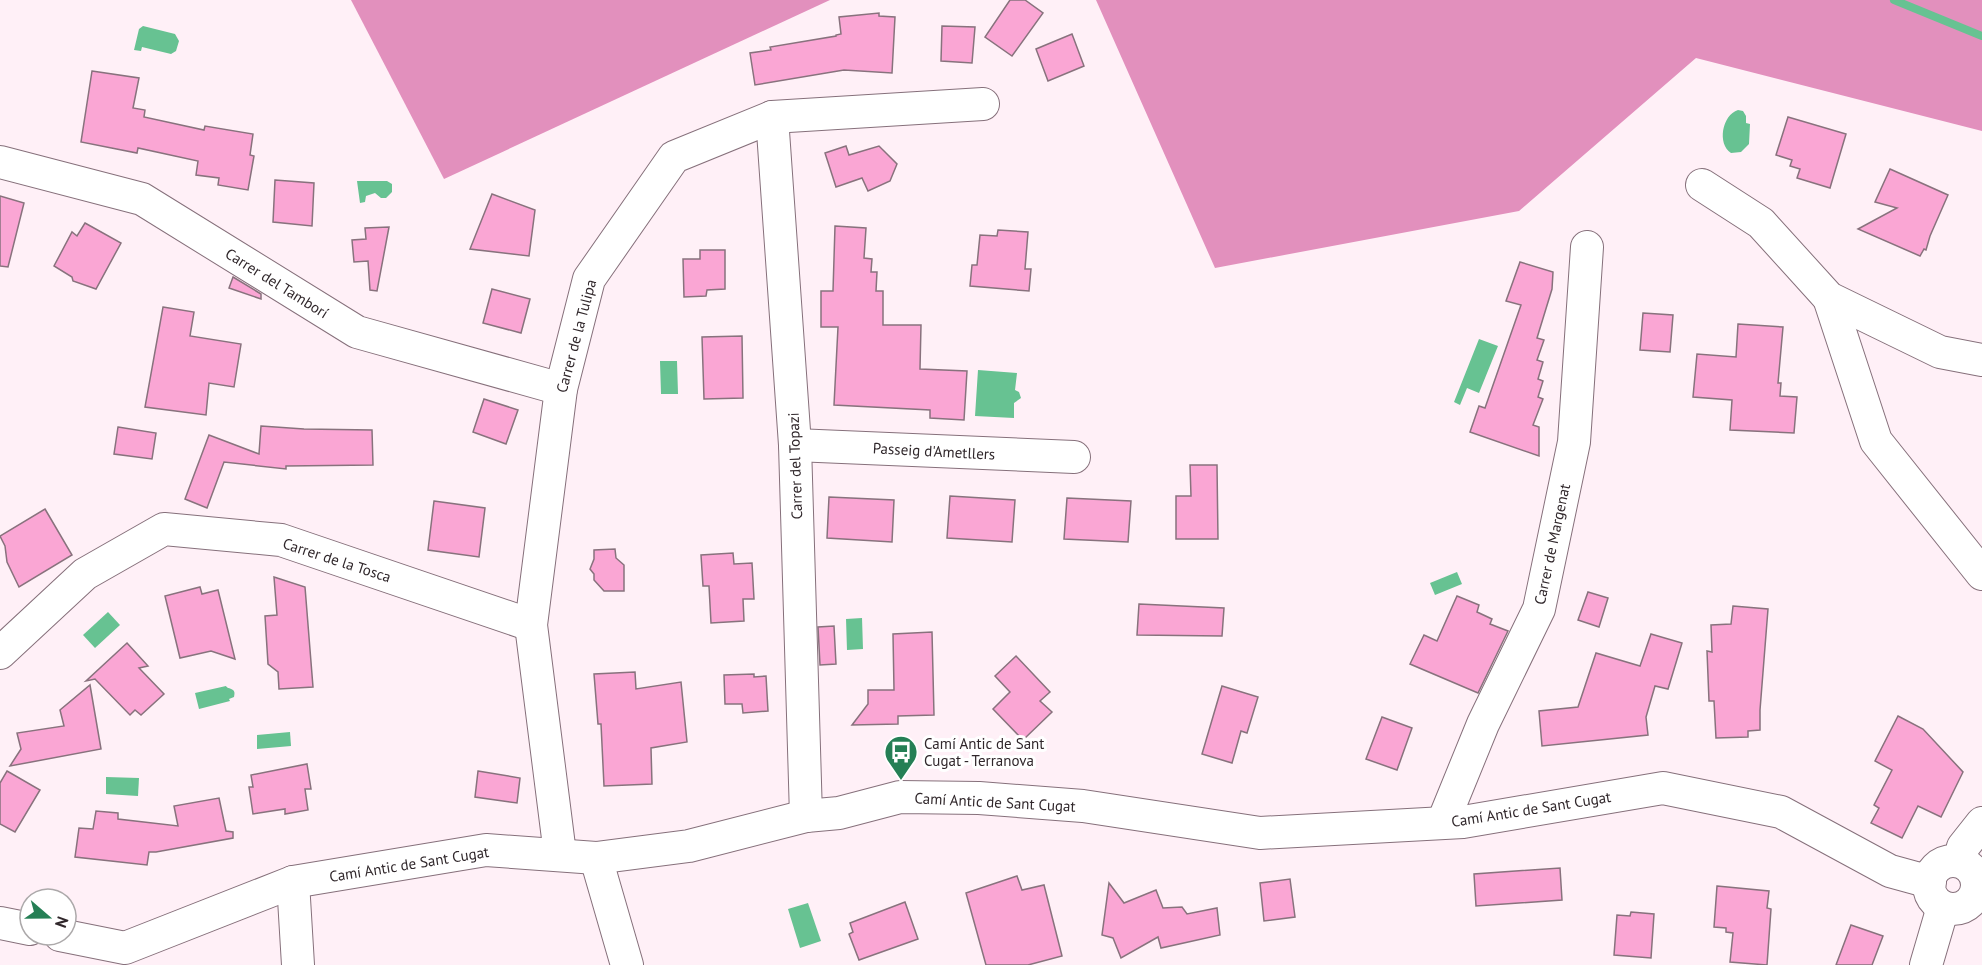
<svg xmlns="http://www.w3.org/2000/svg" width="1982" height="965" font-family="'PT Sans',sans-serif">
<rect width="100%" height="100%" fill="#fff0f7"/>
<g fill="#e290bd">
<path d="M351 0H830L444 179Z"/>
<path d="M1096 0H1982V131L1696 58 1519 211 1215 268Z"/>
</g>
<g fill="#67c292">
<path d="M143 26 175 34 179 41 176 51 171 54 142 47 141 51 134 50 139 29Z"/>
<path d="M1738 110 1743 111 1746 116V123L1750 124 1749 144 1741 152 1731 153C1717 144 1722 115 1738 110Z"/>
<path d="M357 181H387L392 184V192L386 198H381L375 193 366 196 365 202 360 203Z"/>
<path d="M1479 339 1498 346 1479 393 1467 388 1460 405 1454 402Z"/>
<path d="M660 361H677L678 394H661Z"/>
<path d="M978 370 1017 373 1015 390 1019 392 1021 398 1014 403V418L975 416Z"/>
<path d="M1457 572 1462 584 1435 595 1430 583Z"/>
<path d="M108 612 120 625 95 648 83 635Z"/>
<path d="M862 618 863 649 847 650 846 619Z"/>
<path d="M226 686C228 690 237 687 234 697L229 699 230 701 199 709 195 693Z"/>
<path d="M290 732 291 746 257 749V735Z"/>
<path d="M106 777 139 778 138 796 106 794Z"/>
<path d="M808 903 821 941 800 948 788 909Z"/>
</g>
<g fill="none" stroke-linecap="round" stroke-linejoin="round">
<path stroke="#67c292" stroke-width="8" d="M1894 0 1982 36"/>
</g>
<g fill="#faa6d4" stroke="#88727d" stroke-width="1.5">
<path d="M1010 0H1025L1043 13 1012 56 985 37Z"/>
<path d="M879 13V16L895 17 892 73 844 70 755 85 750 53 771 50 770 47 836 36V35L841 34 839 17Z"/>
<path d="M942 26 975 27 972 63 941 61Z"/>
<path d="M1072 34 1084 66 1048 81 1036 49Z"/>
<path d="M92 71 139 78 133 108 145 110 144 117 204 130 205 126 253 134 250 155 254 156 248 190 218 185 219 178 196 175 198 161 138 148 137 153 81 142Z"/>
<path d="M1788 117 1846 134 1830 188 1797 178 1800 169 1790 166 1792 160 1776 155Z"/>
<path d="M846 146 849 155 879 146 897 164 890 181 868 191 862 178 836 187 825 153Z"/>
<path d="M1890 169 1948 195 1930 236 1926 250 1924 249 1920 256 1858 229 1897 208 1875 202Z"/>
<path d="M275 180 314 183 312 226 273 222Z"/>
<path d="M492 194 535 210 529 256 470 249Z"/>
<path d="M0 196 24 203 8 267 0 266Z"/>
<path d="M85 223 121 243 96 289 73 281 72 277 54 266 72 232 77 236Z"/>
<path d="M835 226 866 228 864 258 872 259 871 272H877L876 291H883V325H921L920 369 967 371 964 420 930 418V410L834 405 838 327H821V291H833Z"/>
<path d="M389 227 377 291 370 290 368 261 354 262 352 240 366 239 365 228Z"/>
<path d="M998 230 1028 232 1025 269H1031L1029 291 970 286 972 265H977L980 235 997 236Z"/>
<path d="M700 250H725V289L707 290 706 296 684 297 683 259H700Z"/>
<path d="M1520 262 1553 272 1552 289 1537 338 1544 340 1537 360 1543 362 1538 379 1543 381 1538 397 1543 399 1533 425 1539 427V456L1470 432 1479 406 1485 408 1521 305 1506 301Z"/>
<path d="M233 277 261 294V299L229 288Z"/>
<path d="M492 289 530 299 521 333 483 323Z"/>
<path d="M163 307 194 312 190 336 241 344 234 387 209 383 206 415 145 407Z"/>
<path d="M1643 313 1673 315 1670 352 1640 350Z"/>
<path d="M1738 324 1783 327 1778 383H1781L1780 396 1797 397 1794 433 1730 430 1732 400 1693 397 1697 354 1736 357Z"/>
<path d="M742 336 743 398 704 399 702 337Z"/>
<path d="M484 399 518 410 506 444 473 432Z"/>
<path d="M261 426 304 429 372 430 373 465 286 466V469L224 462 207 508 185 499 209 435 259 454Z"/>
<path d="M118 427 156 433 152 459 114 454Z"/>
<path d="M1190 465H1217L1218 539H1176V496H1191Z"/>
<path d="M950 496 1015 500 1012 542 947 538Z"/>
<path d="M829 497 894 500 892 542 827 538Z"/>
<path d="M1067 498 1131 501 1128 542 1064 539Z"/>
<path d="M434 501 485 508 479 557 428 550Z"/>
<path d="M45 509 72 555 19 587 7 562 5 546 0 536Z"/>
<path d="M615 549 616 558 624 565V591H604L594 580V574L590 569 594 559V550Z"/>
<path d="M733 553 734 564 752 563 754 599H743L744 621 711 623 709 586H703L701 555Z"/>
<path d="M274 577 305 587 313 687 279 689 278 672 268 664 265 616 277 615Z"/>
<path d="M200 587 202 594 218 590 235 659 211 651 180 658 165 596Z"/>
<path d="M1588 592 1608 598 1599 627 1578 620Z"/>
<path d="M1457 596 1479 605 1477 612 1492 619 1490 624 1508 631 1478 693 1410 664 1424 635 1437 641Z"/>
<path d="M1139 604 1224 608 1222 636 1137 635Z"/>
<path d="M1733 606 1768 609 1760 710V730L1748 731V737L1716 738 1714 701H1709L1707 651 1712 652 1711 625 1731 624Z"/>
<path d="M834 626 836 664 820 665 818 627Z"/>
<path d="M932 632 934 715 898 716V724L852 725 868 704V690H894L893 634Z"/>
<path d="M1651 634 1682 643 1668 689 1655 686 1646 717 1648 735 1542 746 1539 711 1578 707 1596 653 1640 666Z"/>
<path d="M127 643 148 666 139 668 164 694 141 715 135 710 130 715 95 679 86 681Z"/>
<path d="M1016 656 1050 692 1040 701 1052 712 1023 740 993 709 1010 692 995 676Z"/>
<path d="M635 672 636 689 681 682 687 742 651 748 652 784 604 786 601 724H598L594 674Z"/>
<path d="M754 674V677L766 676 768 711 743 713 742 704H725L724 675Z"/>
<path d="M90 685 101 749 10 766 21 749 17 733 64 726 60 710Z"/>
<path d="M1222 686 1258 697 1247 733 1241 731 1232 763 1202 754Z"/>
<path d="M1898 716 1923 729 1963 772 1941 817 1918 806 1902 838 1871 823 1879 808 1874 805 1892 770 1875 761Z"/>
<path d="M1382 717 1412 728 1397 770 1366 759Z"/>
<path d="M307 764 311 789H305L308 810 285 814V809L253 814 249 787H253L251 775Z"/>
<path d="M7 771 40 790 15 832 0 824V783Z"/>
<path d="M478 771 520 778 517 803 475 797Z"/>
<path d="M219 798 226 831 233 832V838L156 852H149L147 865 75 857 79 828 93 829 96 811 118 813V819L178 826 174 806Z"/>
<path d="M1560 868 1562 900 1476 906 1474 874Z"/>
<path d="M1017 876 1022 890 1044 885 1062 956 1028 965H986L966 893Z"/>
<path d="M1290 879 1295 917 1264 921 1260 883Z"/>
<path d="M1109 883 1124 903 1156 890 1163 908 1182 907 1187 914 1217 908 1220 935 1161 948 1158 937 1121 958 1113 938 1102 935Z"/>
<path d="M1717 886 1769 891 1767 908 1771 909 1767 965 1730 962 1733 933 1726 932V928L1714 927Z"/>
<path d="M905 902 918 939 859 960 849 934 853 932 850 923Z"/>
<path d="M1631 912 1654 914 1651 958 1614 955 1617 915 1630 916Z"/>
<path d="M1851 925 1883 936 1872 965H1836Z"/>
</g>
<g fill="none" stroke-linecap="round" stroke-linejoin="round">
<defs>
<g id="street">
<path d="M772 117 795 445 806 816"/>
<path d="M0 162 142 199 357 332 561 389"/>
<path d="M1702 185 1761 223 1829 298 1940 352 1982 360"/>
<path d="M1829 298 1876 441 1982 574"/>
<path d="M795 445 1074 457"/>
<path d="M0 653 85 574 164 529 281 540 531 625"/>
<path d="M1443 822 1483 724 1539 609 1574 442 1587 247"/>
<path d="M560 854 531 625 561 389 589 279 674 157 772 117 983 104"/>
<path d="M596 858 627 965"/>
<path d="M1959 861 1963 847 1982 823"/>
<circle cx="1953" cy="885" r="24"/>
<path d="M293 882 298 965"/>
<path d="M0 923 30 929"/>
<path d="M60 935 125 948 293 882 486 850 596 858 689 846 806 816 839 813 900 797 979 798 1083 806 1260 833 1463 822 1663 788 1781 812 1890 871 1930 882"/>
<path d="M1926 965 1943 907"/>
</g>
</defs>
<use href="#street" stroke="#86707b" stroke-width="34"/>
<use href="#street" stroke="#fff" stroke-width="32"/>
</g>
<defs>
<symbol id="bus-pin" viewBox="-11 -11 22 30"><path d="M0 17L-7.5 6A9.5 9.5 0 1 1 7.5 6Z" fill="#257f55" stroke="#fff"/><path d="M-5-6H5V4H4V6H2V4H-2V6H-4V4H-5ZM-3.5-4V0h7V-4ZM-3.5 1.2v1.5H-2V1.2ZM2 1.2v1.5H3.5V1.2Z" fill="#fff"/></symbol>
</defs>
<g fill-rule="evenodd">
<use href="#bus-pin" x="882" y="733" width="38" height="52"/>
</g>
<g text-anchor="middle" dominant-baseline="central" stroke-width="6" stroke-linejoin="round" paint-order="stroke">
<g font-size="15" fill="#30272b" stroke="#fff">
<text transform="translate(277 283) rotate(32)">Carrer del Tamborí</text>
<text transform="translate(576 336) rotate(-75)">Carrer de la Tulipa</text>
<text transform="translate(934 451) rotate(3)">Passeig d'Ametllers</text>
<text transform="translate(795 466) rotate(-92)">Carrer del Topazi</text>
<text transform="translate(1552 544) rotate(-78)">Carrer de Margenat</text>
<text transform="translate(337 560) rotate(18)">Carrer de la Tosca</text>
<text transform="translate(995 802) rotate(3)">Camí Antic de Sant Cugat</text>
<text transform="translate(1531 809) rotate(-9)">Camí Antic de Sant Cugat</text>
<text transform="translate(409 864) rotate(-9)">Camí Antic de Sant Cugat</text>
</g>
<g font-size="15" fill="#30272b" stroke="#fff" text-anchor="start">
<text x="924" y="743">Camí Antic de Sant<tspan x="924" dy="17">Cugat - Terranova</tspan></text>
</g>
</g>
<g transform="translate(48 917) rotate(110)"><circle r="28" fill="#ffffff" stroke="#aca9aa" stroke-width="1.5"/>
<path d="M0-4.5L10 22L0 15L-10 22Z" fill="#257f55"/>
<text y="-9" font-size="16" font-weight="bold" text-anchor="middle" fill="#30272b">N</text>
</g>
</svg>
